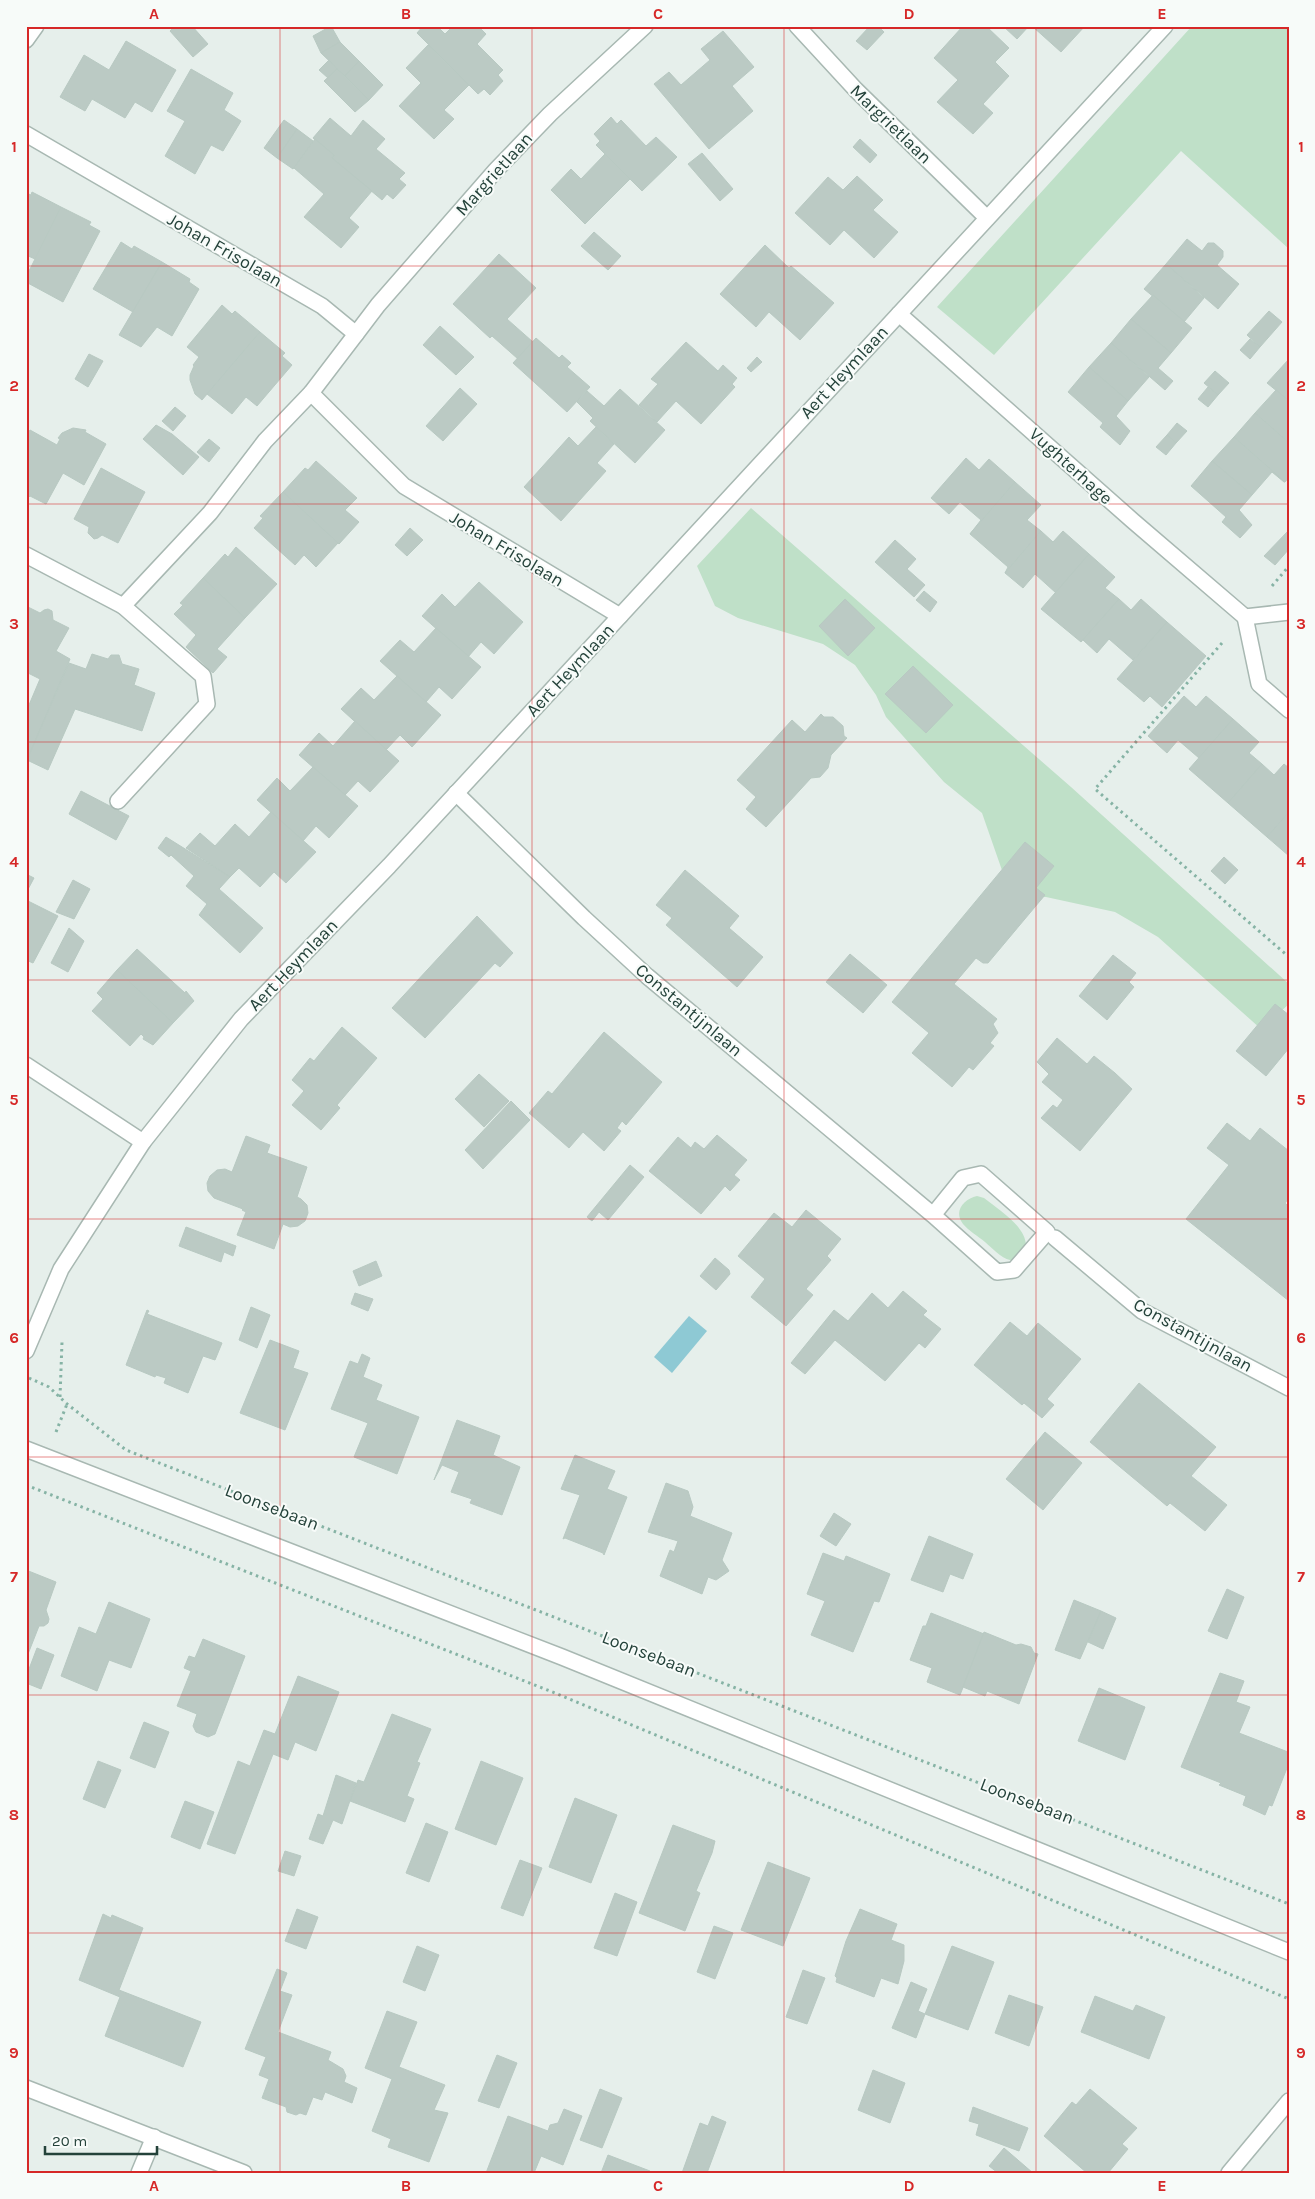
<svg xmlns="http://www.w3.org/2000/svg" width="1315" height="2199" font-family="Karla,sans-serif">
<rect width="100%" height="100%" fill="#e6efeb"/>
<g fill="#bfe0c8">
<path d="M1192 26H1289V249L1181 151 994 355 937 307Z"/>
<path d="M751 508 1071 787 1289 984V1004L1261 1029 1158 937 1115 912 1046 897H1018L1004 876 982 813 944 782 886 717 876 695 855 665 823 644 738 618 715 606 697 566Z"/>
<path d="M977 1196 984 1198C1000 1211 1028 1227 1026 1249 1022 1253 1017 1261 1010 1260 1001 1258 992 1248 985 1242 978 1236 969 1231 963 1224 953 1211 964 1199 977 1196Z"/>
</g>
<path fill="#8ec9d4" d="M689 1316 707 1331 672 1373 654 1357Z"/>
<g fill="#bbcac4" stroke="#b8c9c2">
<path d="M175 26H192L208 44 193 57 170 31Z"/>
<path d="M331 26 340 42 321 53 313 36Z"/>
<path d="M423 26H437L445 34 453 26H478L486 34 477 44 503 70 498 75 503 81 490 95 484 89 478 94 417 33Z"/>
<path d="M870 26H878L884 32 867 50 856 41Z"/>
<path d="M963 26H986L1009 48 995 62 1009 76 983 104 993 113 973 134 937 102 958 80 934 58Z"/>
<path d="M1003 26H1029L1017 39Z"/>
<path d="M1032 26H1085L1061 52Z"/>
<path d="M723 31 754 67 732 86 753 111 709 149 654 84 669 72 681 85 710 60 701 49Z"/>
<path d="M126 41 176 70 152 112 135 102 125 118 92 99 85 111 60 97 84 55 109 70Z"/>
<path d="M340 42 359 61 345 76 321 53Z"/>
<path d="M428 45 469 85 444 110 454 119 434 139 399 106 421 83 406 68Z"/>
<path d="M329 60 337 69 328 78 319 70Z"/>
<path d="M359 61 383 85 369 100 345 76Z"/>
<path d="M191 69 233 93 224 110 241 121 223 151 211 145 195 174 165 156 185 121 167 111Z"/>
<path d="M337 69 369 100 355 112 324 81Z"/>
<path d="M611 117 617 124 621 120 646 146 656 137 677 157 642 191 596 145 600 141 594 134Z"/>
<path d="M330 118 351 136 363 120 385 139 376 149 405 173 399 179 406 185 393 199 387 194 382 200 332 158 334 155 313 138Z"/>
<path d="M284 120 297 129 277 158 264 148Z"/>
<path d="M297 129 313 141 293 169 277 158Z"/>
<path d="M315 139 334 155 332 158 372 191 349 218 359 227 341 248 304 217 324 194 294 168Z"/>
<path d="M860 139 877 155 870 163 853 147Z"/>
<path d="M702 153 733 189 720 201 688 164Z"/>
<path d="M605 154 630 179 585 224 551 190 571 169 581 179Z"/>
<path d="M857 176 883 200 873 210 898 232 874 258 844 230 830 245 795 213 828 177 843 190Z"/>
<path d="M32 192 61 207 35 259 26 255V193L31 195Z"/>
<path d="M61 207 91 222 89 225 100 231 63 302 26 282V277Z"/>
<path d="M594 232 621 256 608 270 581 246Z"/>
<path d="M1187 239 1202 251 1208 243H1214L1223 251V257L1217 265 1239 284 1218 309 1166 264Z"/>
<path d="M121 242 132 249 134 246 162 262 133 312 93 289Z"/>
<path d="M765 245 789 268 791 266 834 303 800 340 769 312 756 327 720 294Z"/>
<path d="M499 254 536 288 507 319 533 342 518 359 492 336 490 338 453 304Z"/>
<path d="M162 262 190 279 189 282 199 289 172 336 157 327 141 347 119 335Z"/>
<path d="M1166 264 1204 298 1184 322 1144 289Z"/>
<path d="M1153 295 1192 328 1171 353 1131 319Z"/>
<path d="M222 305 232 314 235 311 260 332 202 400 195 394 190 380V375L194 366 193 365 199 357 187 347Z"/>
<path d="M1269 311 1282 322 1260 347 1247 335Z"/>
<path d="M1131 319 1171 353 1158 368 1173 381 1165 390 1111 343Z"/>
<path d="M440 326 474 357 456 375 423 345Z"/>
<path d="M260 332 285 353 282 356 292 365 257 406 246 397 232 414 207 394Z"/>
<path d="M536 338 559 358 562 355 571 363 567 367 590 387 567 412 513 363Z"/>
<path d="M1250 339 1260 347 1250 359 1240 350Z"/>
<path d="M686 342 718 371 723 365 737 378 732 384 735 387 701 424 676 401 657 422 639 405 658 384 651 379Z"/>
<path d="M1111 343 1149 377 1128 401 1089 367Z"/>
<path d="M89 354 103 361 88 387 75 379Z"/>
<path d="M757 357 762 362 751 372 747 368Z"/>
<path d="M1289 359V401L1267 383Z"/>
<path d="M1089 367 1128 401 1116 416 1130 431 1120 445 1100 427 1103 423 1068 392Z"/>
<path d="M1215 371 1229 383 1218 395 1204 383Z"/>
<path d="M1208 387 1218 395 1208 407 1198 399Z"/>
<path d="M460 388 477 404 443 441 426 426Z"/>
<path d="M620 389 665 430 635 463 590 421 593 418 577 402 587 391 604 406Z"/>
<path d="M1276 390 1289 401V443L1255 413Z"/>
<path d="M175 407 186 416 173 431 162 421Z"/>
<path d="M1255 413 1289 443V477L1285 482 1234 437Z"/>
<path d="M1177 423 1187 431 1176 443 1167 435Z"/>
<path d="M156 425 172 434 199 457 183 475 143 439Z"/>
<path d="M596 427 614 444 597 463 606 471 561 521 524 487 569 437 578 446Z"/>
<path d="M73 428 86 430 85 432 106 444 84 485 63 473 46 504 30 496 26 500V436L30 430 57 445 60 439 58 438 62 433Z"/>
<path d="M1167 435 1176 443 1166 455 1156 447Z"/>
<path d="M1234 437 1285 482H1284L1272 472 1252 495 1212 461Z"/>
<path d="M209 439 220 448 209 462 197 452Z"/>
<path d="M966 458 979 470 989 459 1015 482 970 534 981 520 960 502 949 514 931 498Z"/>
<path d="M316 461 357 498 345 510 359 522 339 544 283 492 305 468 308 470Z"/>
<path d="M1212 461 1252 495 1239 510 1252 525 1240 538 1222 522 1226 517 1191 486Z"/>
<path d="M101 468 145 492 118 543 102 535 98 538 94 539 88 533 89 527 74 519Z"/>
<path d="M1015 482 1041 505 1027 520 1041 531 1005 573 1008 567 970 534Z"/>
<path d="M283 492 338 543 316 567 304 555 295 565 254 528 263 518 260 516Z"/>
<path d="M410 528 423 540 407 556 395 545Z"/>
<path d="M1289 530V549L1275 565 1264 556Z"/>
<path d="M1041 531 1053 542 1063 531 1089 554 1056 593 1035 574 1023 588 1005 573Z"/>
<path d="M895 540 916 559 907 569 925 585 914 597 875 562Z"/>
<path d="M236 547 277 584 245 618 203 578 225 554 228 557Z"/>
<path d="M1089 554 1115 577 1105 588 1119 599 1081 642 1041 609Z"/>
<path d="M203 578 245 618 217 649 227 657 213 673 186 647 196 635 174 614 183 605 180 603Z"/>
<path d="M479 582 523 622 494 654 481 642 468 657 422 616 442 594 455 607Z"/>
<path d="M924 591 937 602 930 612 916 600Z"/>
<path d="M845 599 875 628 848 656 819 626Z"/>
<path d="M1119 599 1131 610 1141 599 1167 622 1133 660 1109 639 1097 653 1083 640Z"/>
<path d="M26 606 40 613 44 610 48 609 52 611 53 620 69 628 56 651 70 659 27 760 26 712 40 679 26 672Z"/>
<path d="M1167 622 1206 656 1162 707 1150 696 1144 702 1117 679Z"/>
<path d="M436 628 481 667 452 699 439 687 426 702 380 661 400 640 414 652Z"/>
<path d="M92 654 108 659 111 655H119L122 664 139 669 134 685 155 693 142 731 75 709 48 770 27 760 69 663 86 669Z"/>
<path d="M913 666 953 705 926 733 885 694Z"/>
<path d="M397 676 441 715 412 747 400 735 386 750 341 709 361 688 374 700Z"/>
<path d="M1184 696 1196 707 1206 696 1233 719 1199 758 1178 740 1167 753 1148 736Z"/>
<path d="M821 714 824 717H833L843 726 844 736 847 738 831 755 828 768 820 777 811 778 766 827 746 809 756 797 737 780 792 720 805 732Z"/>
<path d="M1233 719 1259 742 1249 753 1262 764 1228 803 1189 769Z"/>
<path d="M355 721 399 761 370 792 358 781 345 795 299 755 319 733 333 746Z"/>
<path d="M1262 764 1274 775 1284 764 1289 768V812L1267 837 1228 803Z"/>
<path d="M313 767 358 806 329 838 316 826 303 841 257 800 277 778 290 791Z"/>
<path d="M81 791 129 816 116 840 69 814Z"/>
<path d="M271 812 316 852 286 883 274 872 260 887 239 868 230 877 186 848 200 833 215 846 235 824 249 837Z"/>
<path d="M1289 812V856L1267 837Z"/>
<path d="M166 837 230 877 219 889 263 928 240 953 199 915 207 904 186 886 194 876 171 855 169 857 158 848Z"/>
<path d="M1025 842 1054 866 1036 888 1045 895 988 963H983L976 958 954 984 997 1019 993 1024 998 1033 990 1043 994 1046 973 1070 969 1067 952 1087 912 1053 929 1033 892 1002Z"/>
<path d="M1224 857 1238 870 1225 884 1211 871Z"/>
<path d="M685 870 739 916 729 928 763 957 737 987 666 925 672 918 656 905Z"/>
<path d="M26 874 34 878 26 893Z"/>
<path d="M73 880 90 889 74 919 56 912Z"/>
<path d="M26 900 58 916 33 963 26 960Z"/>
<path d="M477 916 513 953 500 967 495 963 425 1038 392 1008Z"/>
<path d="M69 928 84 941 68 972 51 963Z"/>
<path d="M137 949 185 993 186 991 194 1001 173 1023 117 970Z"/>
<path d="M850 954 887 985 863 1013 826 982Z"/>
<path d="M1113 955 1136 973 1129 982 1134 987 1107 1020 1079 996Z"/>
<path d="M117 970 173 1023 153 1045 143 1039 144 1037 141 1034 130 1046 92 1011 103 999 97 993Z"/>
<path d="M1275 1004 1289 1015V1048L1266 1076 1236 1051Z"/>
<path d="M342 1027 377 1058 337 1105 340 1108 321 1130 292 1105 304 1091 292 1080 310 1058 314 1061Z"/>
<path d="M604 1032 662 1082 626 1125 622 1121 617 1128 621 1131 604 1151 583 1132 569 1148 529 1113 548 1091 552 1094Z"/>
<path d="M1057 1038 1087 1064 1094 1056 1115 1073 1132 1089 1080 1151 1041 1118 1053 1105 1057 1108 1063 1100 1042 1082 1049 1074 1037 1062Z"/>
<path d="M479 1074 509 1101 484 1127 455 1099Z"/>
<path d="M511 1101 530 1120 483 1169 465 1150Z"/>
<path d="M1227 1123 1250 1141 1260 1128 1289 1151V1198L1285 1203 1289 1207V1301L1186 1219 1229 1165 1207 1148Z"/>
<path d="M717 1135 747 1160 734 1175 740 1180 730 1191 725 1186 701 1214 649 1171 678 1137 691 1148 695 1142 704 1149Z"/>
<path d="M246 1136 270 1145 267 1153 307 1167 297 1197 301 1199 307 1205 308 1213 305 1221 298 1226 290 1227 283 1224 274 1249 237 1235 246 1212 242 1210 243 1209 214 1198 208 1191 207 1183 210 1176 217 1170 225 1169 232 1172Z"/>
<path d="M630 1165 644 1177 608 1220 599 1212 592 1221 587 1217Z"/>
<path d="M806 1210 841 1239 827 1256 831 1260 806 1289 813 1295 786 1326 751 1297 765 1279 738 1256 774 1213 792 1227Z"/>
<path d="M186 1227 236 1246 233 1256 224 1252 221 1262 179 1246Z"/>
<path d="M715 1258 729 1270 730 1274 716 1290 700 1276Z"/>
<path d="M376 1261 382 1276 359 1286 353 1271Z"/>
<path d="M903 1291 927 1311 923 1315 941 1329 925 1348 919 1343 885 1381 835 1340 805 1374 791 1363 834 1310 848 1321 872 1293 888 1308Z"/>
<path d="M355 1293 373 1299 368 1311 351 1304Z"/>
<path d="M251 1307 270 1315 257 1348 239 1340Z"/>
<path d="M147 1310 149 1311 147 1314 222 1343 215 1360 203 1356 188 1393 164 1383 166 1378 156 1375 155 1377 126 1365Z"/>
<path d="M1010 1322 1027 1336 1038 1323 1081 1359 1047 1399 1054 1405 1042 1418 1024 1403 1022 1405 974 1365Z"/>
<path d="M270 1340 299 1351 293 1368 308 1373 285 1430 240 1413Z"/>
<path d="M362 1354 370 1358 363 1377 382 1385 376 1400 419 1417 397 1474 354 1457 368 1423 331 1409 350 1361 358 1364Z"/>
<path d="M1139 1383 1216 1447 1191 1476 1227 1505 1205 1531 1170 1503 1167 1506 1090 1442Z"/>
<path d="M457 1420 500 1436 493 1455 520 1467 502 1515 470 1503 472 1499 451 1492 459 1472 442 1465 434 1480Z"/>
<path d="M1045 1432 1082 1463 1043 1510 1006 1479Z"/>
<path d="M575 1455 615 1471 607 1489 627 1497 604 1555 603 1553 565 1538 563 1539 580 1495 561 1489Z"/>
<path d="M666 1483 688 1491 693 1507 690 1516 732 1533 722 1560 729 1571 716 1580 708 1577 702 1594 660 1576 670 1550 674 1552 678 1541 648 1532Z"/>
<path d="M834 1513 851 1524 836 1546 820 1536Z"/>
<path d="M929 1536 973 1554 963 1579 950 1574 943 1592 911 1580Z"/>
<path d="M823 1553 844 1561 846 1556 890 1574 879 1602 874 1601 853 1652 811 1635 825 1601 807 1594Z"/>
<path d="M26 1570 56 1582 46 1610 49 1619 48 1623 44 1626H39L28 1654 26 1653Z"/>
<path d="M1227 1589 1244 1597 1227 1639 1208 1631Z"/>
<path d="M1074 1600 1101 1611 1080 1659 1055 1650Z"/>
<path d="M109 1602 150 1619 131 1668 109 1660 97 1691 61 1676 79 1627 96 1634Z"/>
<path d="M1101 1611 1116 1618 1103 1649 1088 1642Z"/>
<path d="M931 1613 984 1634 960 1695 927 1682 932 1668 910 1660 923 1626H926Z"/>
<path d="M984 1632 1016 1645 1021 1644 1031 1647 1034 1653 1038 1654 1019 1704 987 1691 985 1696 963 1687Z"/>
<path d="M203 1639 245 1656 215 1734 208 1737 196 1732 193 1726 197 1714 177 1706 191 1671 184 1668 189 1656 195 1658Z"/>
<path d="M37 1648 54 1655 41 1689 26 1683V1677Z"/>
<path d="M1220 1673 1244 1681 1236 1702 1250 1707 1239 1733 1288 1752 1289 1763 1272 1806 1269 1805 1265 1815 1243 1805 1246 1796 1219 1785 1221 1783 1181 1767Z"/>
<path d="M298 1676 339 1692 316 1751 295 1742 288 1760 273 1754 235 1854 207 1844 238 1761 250 1766 264 1730 275 1734Z"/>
<path d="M1099 1688 1145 1707 1125 1760 1078 1741Z"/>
<path d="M392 1714 431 1729 417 1762 420 1763 407 1796 414 1799 405 1822 350 1801 358 1780 364 1782Z"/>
<path d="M144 1722 169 1732 155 1768 130 1758Z"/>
<path d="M98 1761 121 1770 105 1808 83 1799Z"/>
<path d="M481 1761 523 1778 496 1845 455 1829Z"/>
<path d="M336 1775 356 1783 342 1824 333 1820 323 1844 309 1839 318 1814 323 1816Z"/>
<path d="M575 1798 617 1815 591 1883 549 1867Z"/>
<path d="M185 1801 214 1812 200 1849 171 1837Z"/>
<path d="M426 1823 448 1832 429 1882 406 1873Z"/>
<path d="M673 1825 715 1841 712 1853 696 1891 700 1893 685 1931 639 1913Z"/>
<path d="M285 1851 301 1856 294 1876 278 1871Z"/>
<path d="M520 1860 542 1868 523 1916 501 1908Z"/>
<path d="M768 1862 810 1878 783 1946 741 1930Z"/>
<path d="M615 1893 637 1902 617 1956 594 1948Z"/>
<path d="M297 1909 318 1917 306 1949 285 1941Z"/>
<path d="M860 1909 897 1924 891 1940 904 1945V1961L898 1984 881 1978 874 1997 836 1982 837 1978 835 1976 846 1941Z"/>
<path d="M103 1914 111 1918 112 1915 143 1928 119 1990 201 2022 183 2067 105 2036 120 1997 79 1980Z"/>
<path d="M714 1926 733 1933 715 1979 697 1972Z"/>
<path d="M417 1946 439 1955 425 1991 403 1982Z"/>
<path d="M952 1946 994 1962 968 2030 925 2014Z"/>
<path d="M277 1969 287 1973 280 1991 292 1995 278 2032 331 2052 328 2060 343 2069 346 2076 344 2082 357 2088 352 2103 325 2092 322 2100 313 2097 306 2115 300 2113 296 2115 287 2112 286 2107 262 2098 269 2079 259 2075 266 2057 245 2049Z"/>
<path d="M803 1970 825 1978 807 2024 786 2017Z"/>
<path d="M911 1982 927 1989 918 2011 925 2014 916 2038 892 2028Z"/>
<path d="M1009 1995 1043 2007 1029 2046 995 2033Z"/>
<path d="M1095 1996 1133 2011 1136 2005 1165 2017 1149 2059 1081 2032Z"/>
<path d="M387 2011 417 2022 399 2067 445 2085 434 2110 448 2113 429 2162 388 2147 391 2139 372 2131 392 2079 365 2068Z"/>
<path d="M497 2055 517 2063 499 2108 478 2101Z"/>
<path d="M873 2070 905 2083 890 2123 858 2110Z"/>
<path d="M600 2089 622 2098 602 2148 580 2140Z"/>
<path d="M1090 2089 1137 2128 1122 2144 1128 2149 1108 2173H1087L1044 2136 1072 2102 1076 2105Z"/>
<path d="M973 2107 1028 2128 1019 2151 976 2135 979 2124 969 2121Z"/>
<path d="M564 2109 582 2116 563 2165 541 2156 534 2173H486L508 2116 548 2131 550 2125 558 2123Z"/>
<path d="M712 2116 726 2122 707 2173H682L700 2123 708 2126Z"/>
<path d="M1004 2148 1033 2173H998L989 2166Z"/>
<path d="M608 2155 650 2171 649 2173H601Z"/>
</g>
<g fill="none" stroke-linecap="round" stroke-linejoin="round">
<defs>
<path id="lane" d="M118 801 207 704 203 676 123 606"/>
<g id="street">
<path d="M797 26 856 90 987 218"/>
<path d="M26 40 36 26"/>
<path d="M26 134 322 306 356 334 311 393 265 441 210 513 123 606 26 555"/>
<path d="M899 314 1133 521 1245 617 1289 612"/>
<path d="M356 334 378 305 496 170 550 114 645 26"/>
<path d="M311 393 404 486 620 616"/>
<path d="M1245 617 1259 684 1289 710"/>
<path d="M456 793 584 918 647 976 933 1215 963 1178 981 1174 1047 1232 1014 1270 997 1272 933 1215"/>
<path d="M26 1065 143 1142"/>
<path d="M1055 1238 1142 1311 1289 1388"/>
<path d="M26 1351 61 1269 143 1142 241 1019 389 866 1165 26"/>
<path d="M26 1449 562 1657 1289 1952"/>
<path d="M26 2088 244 2173"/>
<path d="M139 2173 154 2137"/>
<path d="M1229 2173 1289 2101"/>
</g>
</defs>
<use href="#lane" stroke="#a8b8b2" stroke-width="18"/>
<use href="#street" stroke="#a8b8b2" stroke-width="18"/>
<g stroke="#86b3a5" stroke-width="3" stroke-dasharray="2.5 4" stroke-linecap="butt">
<path d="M1272 586 1289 566"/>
<path d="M1222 643 1095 789 1289 957"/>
<path d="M29 1378 49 1387 67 1404 126 1450 1289 1904"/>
<path d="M60 1397 62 1342"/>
<path d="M56 1432 67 1404"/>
<path d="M26 1485 555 1693 1289 1999"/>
</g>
<use href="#lane" stroke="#fff" stroke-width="15"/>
<use href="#street" stroke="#fff" stroke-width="15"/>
</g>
<path fill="none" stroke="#d62828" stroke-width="1" stroke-opacity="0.55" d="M280 26V2173M532 26V2173M784 26V2173M1036 26V2173M26 266H1289M26 504H1289M26 742H1289M26 980H1289M26 1219H1289M26 1457H1289M26 1695H1289M26 1933H1289"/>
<g text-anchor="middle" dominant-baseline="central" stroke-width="4" stroke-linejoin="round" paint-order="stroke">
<g font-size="18" fill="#24423a" stroke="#f7fbf9">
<text transform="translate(891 124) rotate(44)">Margrietlaan</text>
<text transform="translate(494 174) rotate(-48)">Margrietlaan</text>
<text transform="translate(225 250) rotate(30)">Johan Frisolaan</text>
<text transform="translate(844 372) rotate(-47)">Aert Heymlaan</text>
<text transform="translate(1071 466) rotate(42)">Vughterhage</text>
<text transform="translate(507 549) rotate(31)">Johan Frisolaan</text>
<text transform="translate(570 670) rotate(-47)">Aert Heymlaan</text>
<text transform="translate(293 965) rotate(-46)">Aert Heymlaan</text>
<text transform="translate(689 1010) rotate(40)">Constantijnlaan</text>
<text transform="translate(1193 1335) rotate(29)">Constantijnlaan</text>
<text transform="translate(272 1507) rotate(21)">Loonsebaan</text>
<text transform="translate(649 1654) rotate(21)">Loonsebaan</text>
<text transform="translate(1027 1801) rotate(21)">Loonsebaan</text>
</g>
</g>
<rect width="1315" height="2199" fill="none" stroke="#f7fbf9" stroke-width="55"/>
<path d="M45 2146v8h112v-8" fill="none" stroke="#24423a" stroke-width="2.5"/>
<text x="52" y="2146" font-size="15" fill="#24423a" stroke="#f7fbf9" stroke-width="4" paint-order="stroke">20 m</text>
<rect x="28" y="28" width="1260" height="2144" fill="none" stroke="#d62828" stroke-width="2"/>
<g font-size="16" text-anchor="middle" font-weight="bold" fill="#d62828">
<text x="154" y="19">A</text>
<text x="406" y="19">B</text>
<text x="658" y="19">C</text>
<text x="909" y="19">D</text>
<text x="1162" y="19">E</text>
<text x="14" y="152">1</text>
<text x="1301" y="152">1</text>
<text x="14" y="391">2</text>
<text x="1301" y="391">2</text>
<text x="14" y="629">3</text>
<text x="1301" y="629">3</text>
<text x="14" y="867">4</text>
<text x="1301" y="867">4</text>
<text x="14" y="1105">5</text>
<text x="1301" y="1105">5</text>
<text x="14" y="1343">6</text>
<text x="1301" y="1343">6</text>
<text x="14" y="1582">7</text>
<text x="1301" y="1582">7</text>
<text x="14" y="1820">8</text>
<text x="1301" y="1820">8</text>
<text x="14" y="2058">9</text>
<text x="1301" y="2058">9</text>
<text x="154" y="2191">A</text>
<text x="406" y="2191">B</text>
<text x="658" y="2191">C</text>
<text x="909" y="2191">D</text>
<text x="1162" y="2191">E</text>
</g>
</svg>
